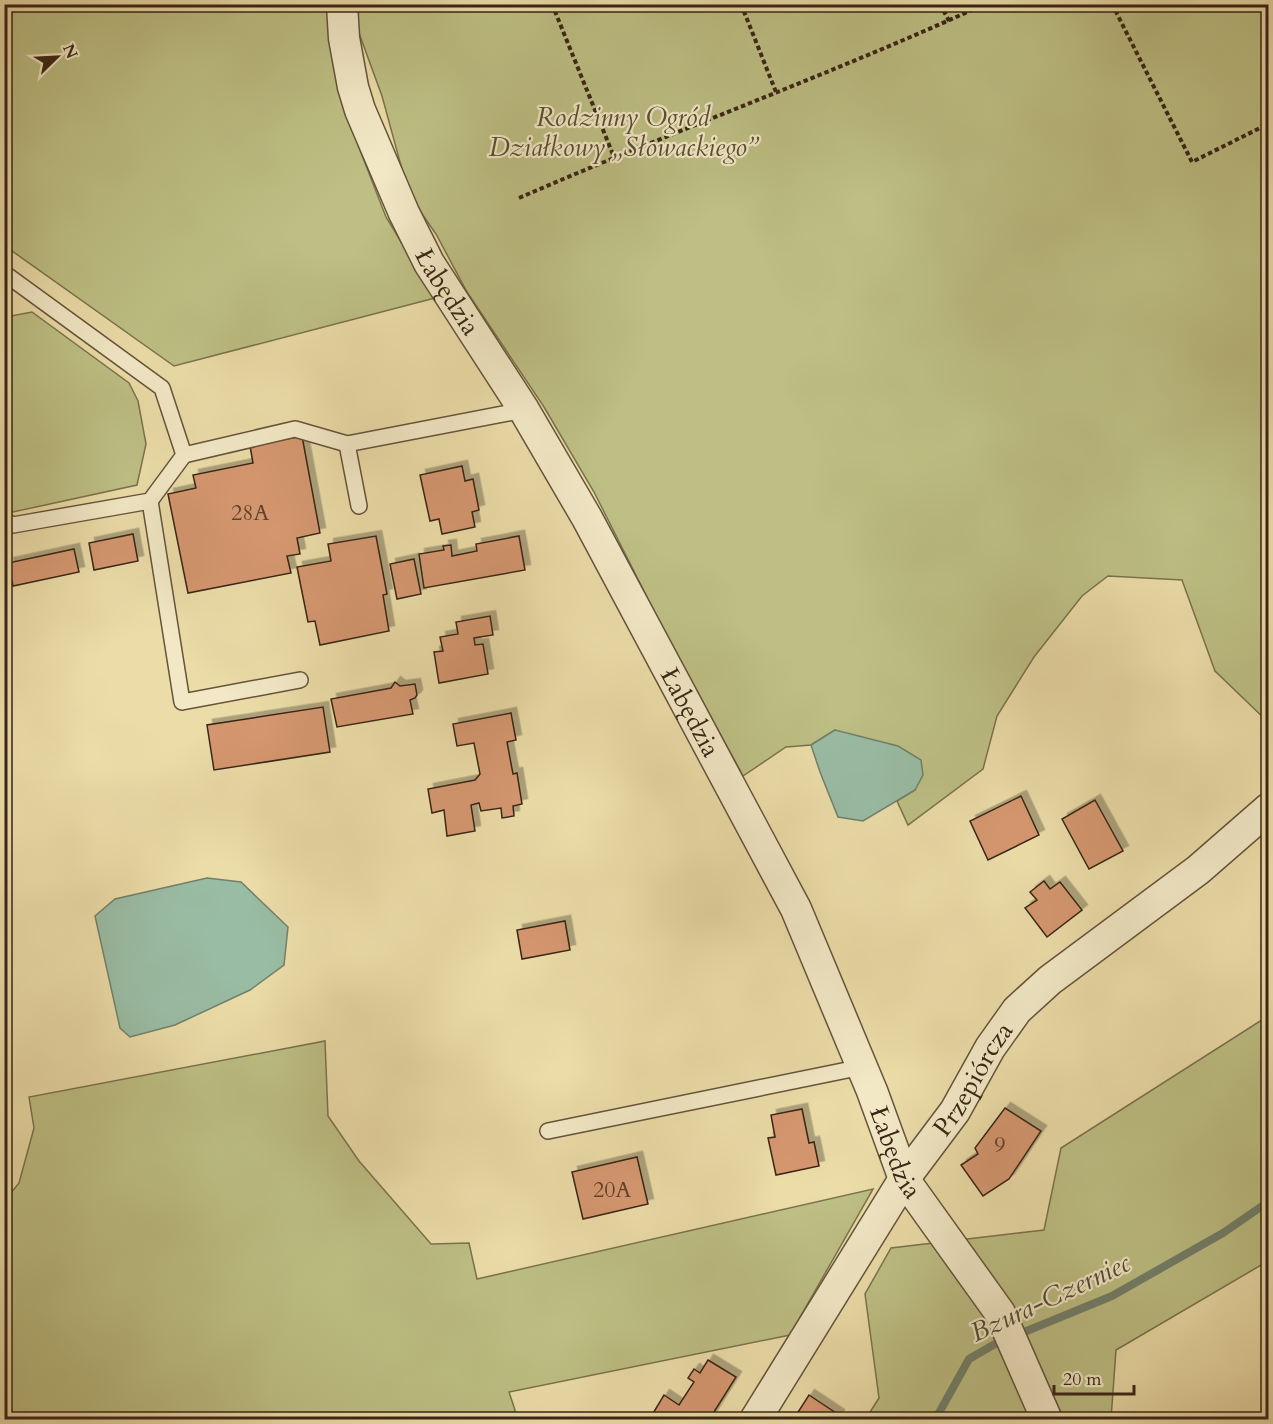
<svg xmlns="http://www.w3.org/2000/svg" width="1273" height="1424" font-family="Cardo,serif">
<defs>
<filter id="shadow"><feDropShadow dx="5.5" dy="-5.5" stdDeviation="0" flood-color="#0004"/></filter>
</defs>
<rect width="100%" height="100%" fill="#ebdca8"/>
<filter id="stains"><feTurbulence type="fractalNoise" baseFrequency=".00333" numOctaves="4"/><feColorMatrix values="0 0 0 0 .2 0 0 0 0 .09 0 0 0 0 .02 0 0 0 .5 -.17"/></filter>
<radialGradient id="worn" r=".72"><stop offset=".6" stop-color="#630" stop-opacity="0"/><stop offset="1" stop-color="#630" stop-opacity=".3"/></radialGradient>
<g fill="#bdbf84" stroke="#7a724c" stroke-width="1.5">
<path d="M5 5H328L329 22 358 145 386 217 435 298 174 366 5 246Z"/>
<path d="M339 5H1268V722L1215 671 1182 580 1108 576 1082 596 1034 657 997 716 983 769 908 825 897 801 915 790 835 730 811 745 786 747 743 776 661 625 594 492 544 407 467 292 436 234 409 195 382 96 356 25Z"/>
<path d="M32 312 129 383 138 401 146 444 137 485 13 512 5 504V317Z"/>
<path d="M1268 1016V1261L1116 1350 1111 1419 865 1420 879 1398 865 1294 891 1248 1044 1230 1061 1148Z"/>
<path d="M325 1041 328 1116 359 1161 431 1244 469 1243 477 1279 873 1189 790 1335 509 1392 515 1410 513 1419 5 1420V1200L19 1183 34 1128 29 1097Z"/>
</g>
<g fill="#99bca4" stroke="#72806b" stroke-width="1.5">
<path d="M835 730 898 746 921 760 923 775 915 790 863 821 838 817 820 772 811 745Z"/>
<path d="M207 878 241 882 288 927 284 965 250 990 175 1025 130 1037 120 1028 95 916 115 899Z"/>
</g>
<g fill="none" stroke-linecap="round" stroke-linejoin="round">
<path stroke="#72806b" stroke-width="8" d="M935 1420 969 1359 995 1344 1112 1296 1223 1233 1268 1202"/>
</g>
<g fill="#d59770" stroke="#382515" stroke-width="1.5" filter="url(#shadow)">
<path d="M302 436 320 533 297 538 300 554 287 556 291 573 188 593 168 494 196 488 193 475 253 463 250 446Z"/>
<path d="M462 466 465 481 473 479 479 510 472 512 475 527 442 534 439 519 430 521 420 475Z"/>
<path d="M133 534 138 561 94 570 89 543Z"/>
<path d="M376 536 387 594 383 595 389 631 320 645 315 621 308 622 297 567 331 561 328 544Z"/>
<path d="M519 536 525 570 424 588 419 554 444 550 443 546 451 545 452 556 477 551 476 544Z"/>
<path d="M74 549 79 572 13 586 8 563Z"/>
<path d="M414 559 421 594 397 599 390 564Z"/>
<path d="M490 616 493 635 474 638 475 645 483 644 488 674 439 683 434 652 443 651 440 637 458 634 456 622Z"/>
<path d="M395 682 400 686 415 684 417 695 415 698 410 700 413 714 337 727 331 699 391 688Z"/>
<path d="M323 707 330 752 214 770 207 725Z"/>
<path d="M511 713 516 740 507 742 513 774 517 773 522 804 513 806 514 816 502 818 501 808 481 811 479 803 471 805 475 831 447 836 444 810 432 813 428 789 475 780 480 774 474 743 457 746 453 724Z"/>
<path d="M1021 796 1039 835 988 860 970 821Z"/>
<path d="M1095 800 1123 851 1089 869 1062 819Z"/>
<path d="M1044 881 1050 889 1060 882 1082 910 1047 937 1025 908 1037 900 1030 892Z"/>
<path d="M565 921 570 950 522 959 517 930Z"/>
<path d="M1005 1108 1041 1131 1009 1179 983 1196 961 1165 978 1154 975 1148Z"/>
<path d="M802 1109 809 1143 814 1142 819 1166 776 1175 768 1138 775 1137 771 1115Z"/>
<path d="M637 1157 648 1204 583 1219 572 1172Z"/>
<path d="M708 1360 736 1377 709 1420H660L652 1415 664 1395 679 1405 694 1382 688 1378 694 1369 700 1373Z"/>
<path d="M809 1395 839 1415 836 1420H793Z"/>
</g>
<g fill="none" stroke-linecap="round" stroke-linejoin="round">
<defs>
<g id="lane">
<path d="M4 273 162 388 184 455 295 429 347 444"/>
<path d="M150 501 182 702 300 680"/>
<path d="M359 506 347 444 524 410"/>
<path d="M4 520 13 525 150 501 184 455"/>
<path d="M548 1131 862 1067"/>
</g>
<g id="street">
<path id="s1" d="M342 4 344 38 353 87 360 110 404 213 429 263 524 410 587 518 796 909 872 1091 904 1179 1000 1313 1047 1420"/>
<path id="s2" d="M755 1420 904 1179 955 1111 990 1048 1017 1010 1050 980 1198 870 1268 809"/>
</g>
</defs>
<use href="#lane" stroke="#65533a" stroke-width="18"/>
<use href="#street" stroke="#65533a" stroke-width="33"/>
<g stroke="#382515" stroke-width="4" stroke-dasharray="4.5 3" stroke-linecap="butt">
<path d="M552 4 614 157"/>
<path d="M741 4 776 92"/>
<path d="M940 4 949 21"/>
<path d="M1112 4 1192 162 1268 124"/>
<path d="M519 198C673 131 832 74 985 4"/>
</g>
<use href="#lane" stroke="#f2e8c6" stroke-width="15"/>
<use href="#street" stroke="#f2e8c6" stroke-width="30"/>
</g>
<g text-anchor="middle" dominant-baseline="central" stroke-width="4.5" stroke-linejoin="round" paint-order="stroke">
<g font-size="22" fill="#5f422c">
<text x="250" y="513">28A</text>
<text x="1000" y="1145">9</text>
<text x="612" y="1190">20A</text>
</g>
<g font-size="26" font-style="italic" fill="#594c31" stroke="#f2e8c6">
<text x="623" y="117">Rodzinny Ogród<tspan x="623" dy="30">Działkowy „Słowackiego”</tspan></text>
</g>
<g font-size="26" fill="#382515" stroke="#f2e8c6">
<text stroke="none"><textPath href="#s1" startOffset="310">Łabędzia</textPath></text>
<text stroke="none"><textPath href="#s1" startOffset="796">Łabędzia</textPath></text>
<text stroke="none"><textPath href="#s2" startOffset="405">Przepiórcza</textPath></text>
<text stroke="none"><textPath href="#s1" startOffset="1282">Łabędzia</textPath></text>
</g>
<g font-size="27" font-style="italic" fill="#504b39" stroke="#f2e8c6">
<text transform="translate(1050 1298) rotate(-25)">Bzura-Czerniec</text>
</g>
</g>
<rect width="1273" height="1424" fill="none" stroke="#ebdca8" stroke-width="24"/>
<rect x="6" y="6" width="1261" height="1412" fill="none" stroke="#382515" stroke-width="3"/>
<rect x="12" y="12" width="1249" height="1400" fill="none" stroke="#382515" stroke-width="1.5"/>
<g transform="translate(57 57) rotate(66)" stroke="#f2e8c6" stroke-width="4.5" paint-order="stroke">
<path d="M0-4.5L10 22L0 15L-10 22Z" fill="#382515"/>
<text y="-9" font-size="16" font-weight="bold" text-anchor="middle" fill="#382515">N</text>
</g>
<path d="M1054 1385v9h80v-9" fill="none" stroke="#382515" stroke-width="3"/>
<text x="1063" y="1385" font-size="18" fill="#382515" stroke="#f2e8c6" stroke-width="4.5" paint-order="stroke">20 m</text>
<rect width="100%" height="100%" filter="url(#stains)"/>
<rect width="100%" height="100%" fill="url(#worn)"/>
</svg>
